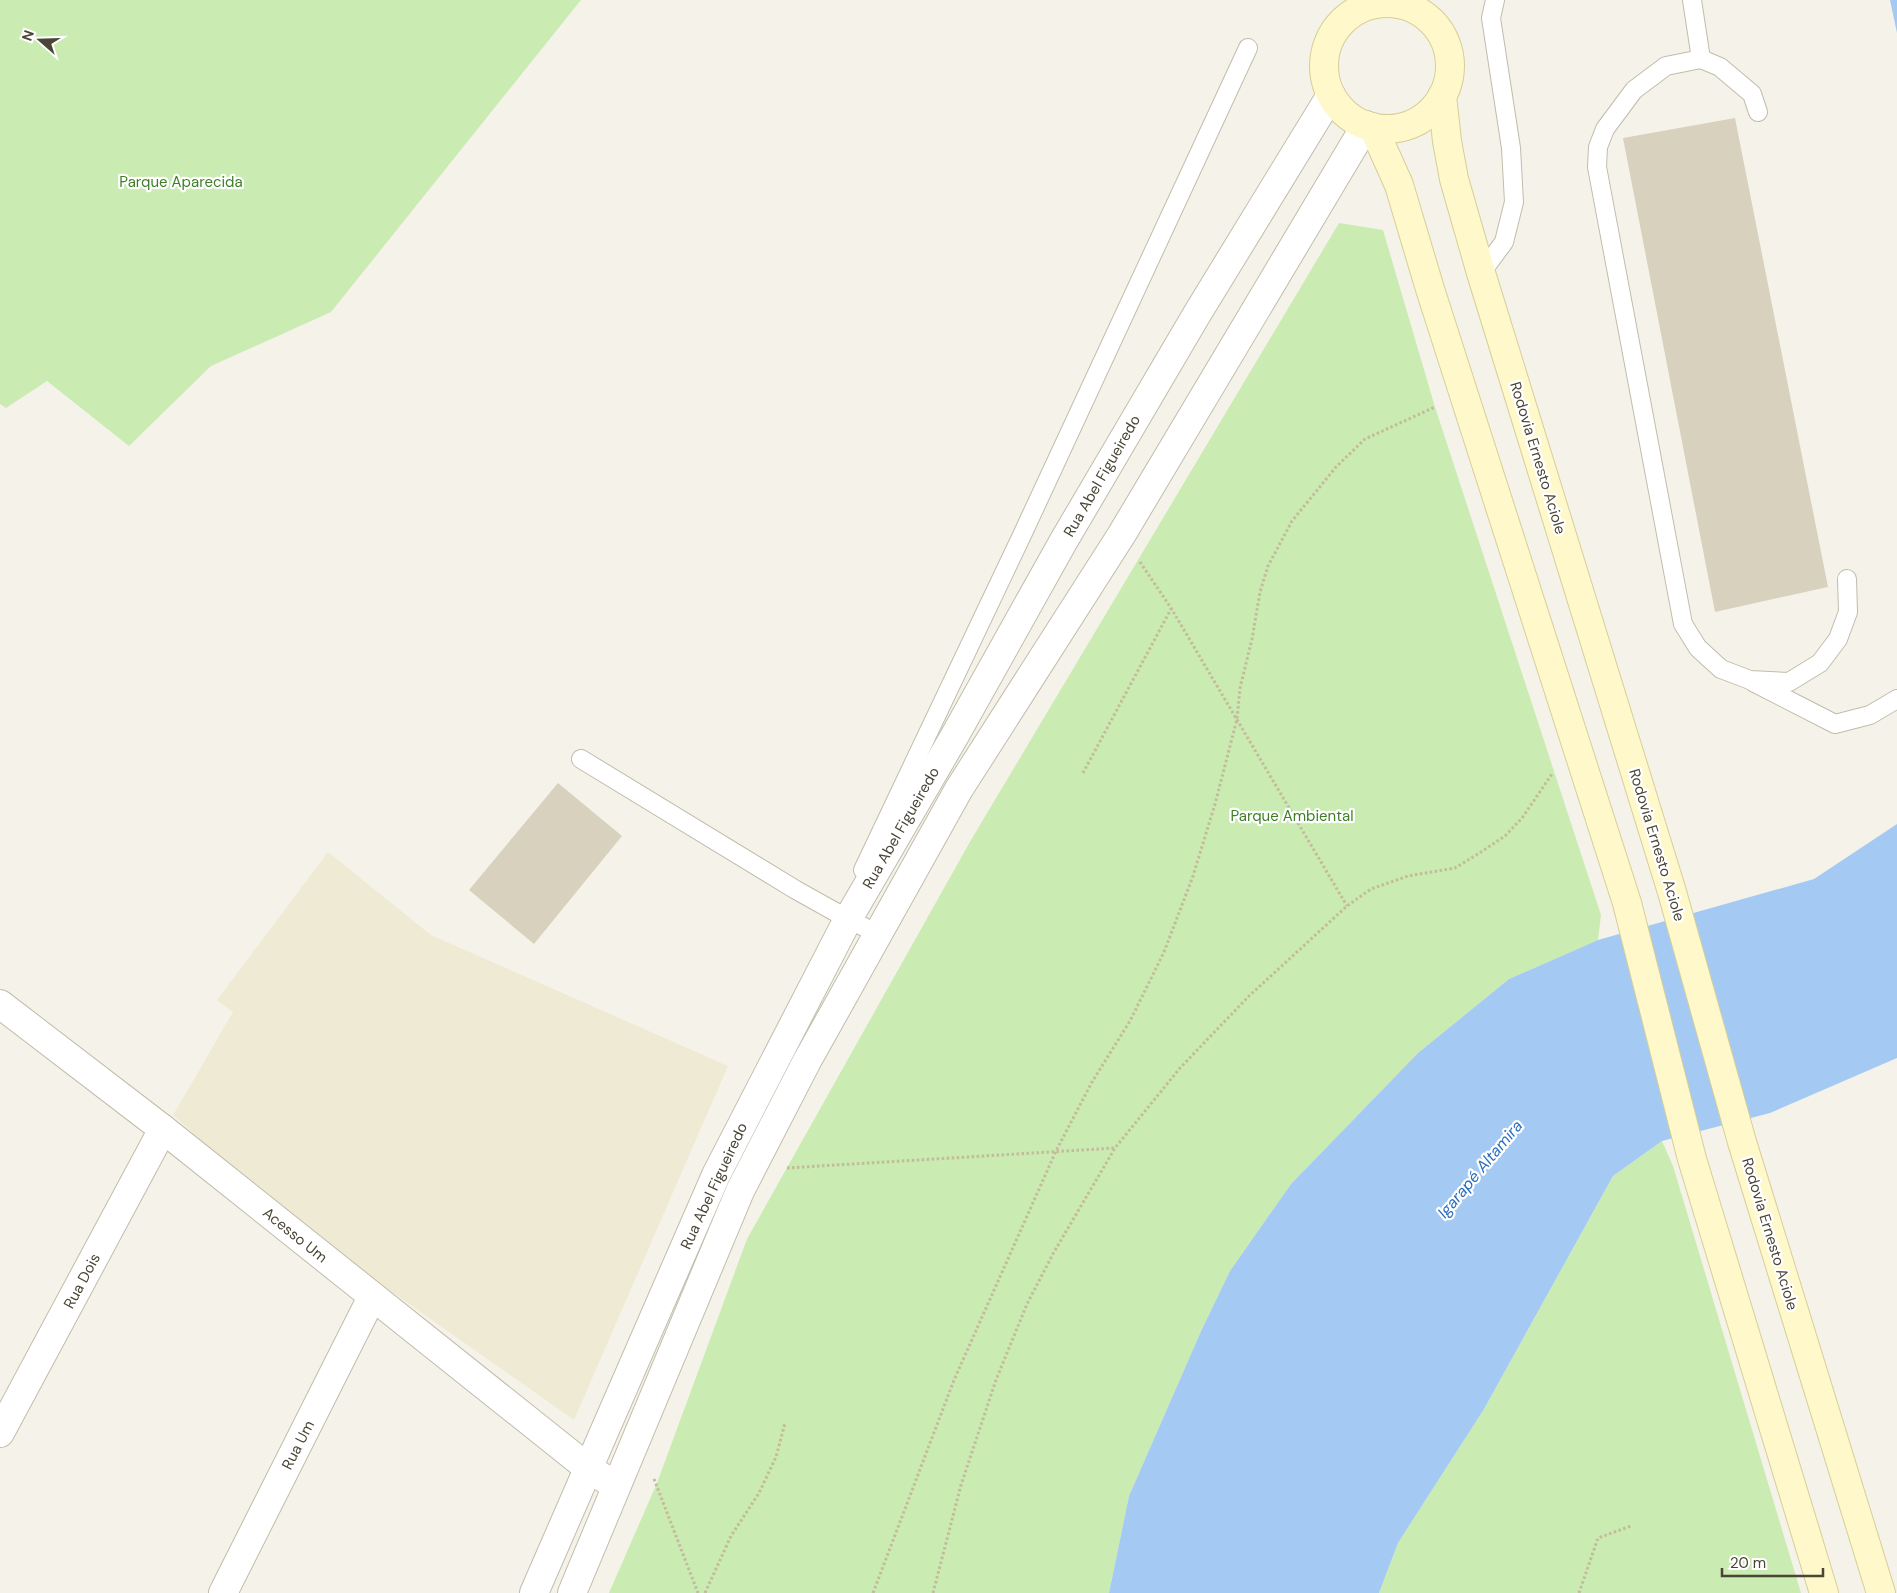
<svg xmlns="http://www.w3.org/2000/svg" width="1897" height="1593" font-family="'DM Sans',sans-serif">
<rect width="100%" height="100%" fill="#f5f3e9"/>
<path fill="#efead3" d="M328 852 431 935 728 1066 574 1420 287 1218 173 1115 233 1012 217 1000Z"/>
<g fill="#caebb1">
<path d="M0 0H581L331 312 211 366 129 446 47 381 6 408 0 404Z"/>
<path d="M1339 223 1383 230 1435 407 1601 915 1598 940 1509 979 1418 1053 1291 1184 1230 1271 1202 1329 1129 1496 1109 1593H609L657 1483 747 1239 971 840Z"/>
<path d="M1662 1141 1673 1166 1801 1593H1379L1398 1543 1484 1409 1613 1176Z"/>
</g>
<g fill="#a4caf4">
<path d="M1890 0H1897V33Z"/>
<path d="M1897 824V1058L1770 1113 1662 1141 1613 1176 1484 1409 1398 1543 1379 1593H1109L1129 1496 1202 1329 1230 1271 1291 1184 1418 1053 1509 979 1598 940 1814 879Z"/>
</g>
<g fill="#d8d1be">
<path d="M1735 118 1828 587 1715 612 1623 138Z"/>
<path d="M558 783 622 836 534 944 469 890Z"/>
</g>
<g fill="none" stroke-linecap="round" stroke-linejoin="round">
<defs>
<g id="service">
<path d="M1692 0 1701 59 1666 66 1634 90 1605 129 1598 147 1597 167 1683 624 1698 648 1721 669 1750 680 1789 682 1820 663 1838 639 1848 612 1847 579"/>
<path d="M1701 59 1720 67 1752 94 1758 112"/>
<path d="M1481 273 1504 242 1514 202 1511 148 1491 18 1495 0"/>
<path d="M1753 682 1835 724 1870 715 1897 699"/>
<path d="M581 759 796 890 848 919 878 934"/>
<path d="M863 870 1023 533 1248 48"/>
</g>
<g id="minor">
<path d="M0 1004 163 1129 588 1468 616 1486"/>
<path d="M0 1433 163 1129"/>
<path d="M223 1593 372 1297"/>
</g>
<g id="tertiary">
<path d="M534 1593 716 1175 848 919 954 737 1063 542 1197 314 1331 95"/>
<path d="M572 1593 740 1191 807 1061 959 789 1122 534 1366 125"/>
</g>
<g id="secondary">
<circle cx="1387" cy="66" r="63"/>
<path d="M1442 96 1447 141 1454 179 1481 273 1672 892 1742 1142 1881 1593"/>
<path d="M1373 127 1399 185 1430 289 1627 903 1692 1159 1824 1593"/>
</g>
</defs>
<use href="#service" stroke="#c1bcab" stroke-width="20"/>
<use href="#minor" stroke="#c1bcab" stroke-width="30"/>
<use href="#tertiary" stroke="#c1bcab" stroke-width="30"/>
<use href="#secondary" stroke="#d7ce97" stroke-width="30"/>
<g stroke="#c4ba9c" stroke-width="3" stroke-dasharray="2.5 2.5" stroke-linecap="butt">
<path d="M1140 562 1171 608 1347 906"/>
<path d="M1083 773 1171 609"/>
<path d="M787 1168 1115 1148"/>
<path d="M654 1479 698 1593"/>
<path d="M705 1593 731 1536 759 1493 776 1457 785 1423"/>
<path d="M873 1593 954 1380 1056 1151 1092 1082 1130 1021 1164 952 1193 876 1215 804 1237 719 1240 688 1252 639 1260 592 1268 566 1292 521 1336 467 1365 439 1435 407"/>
<path d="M933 1593 961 1485 996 1380 1027 1304 1054 1252 1115 1148 1180 1068 1249 996 1347 906 1371 889 1408 876 1455 868 1481 852 1505 836 1522 818 1552 774"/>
<path d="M1579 1593 1598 1538 1631 1526"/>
</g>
<use href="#service" stroke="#fff" stroke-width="18"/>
<use href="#minor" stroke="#fff" stroke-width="28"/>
<use href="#tertiary" stroke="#fff" stroke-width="28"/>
<use href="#secondary" stroke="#fff8ca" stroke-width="28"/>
</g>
<g text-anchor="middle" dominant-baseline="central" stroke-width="4.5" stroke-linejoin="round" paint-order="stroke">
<g font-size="15" fill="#3e7f26" stroke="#fff">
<text x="181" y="182">Parque Aparecida</text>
<text x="1292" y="816">Parque Ambiental</text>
</g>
<g font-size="15" fill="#4a4537" stroke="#fff">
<text transform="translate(1538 458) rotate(73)">Rodovia Ernesto Aciole</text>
<text transform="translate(1102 476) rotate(-60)">Rua Abel Figueiredo</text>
<text transform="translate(901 828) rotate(-60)">Rua Abel Figueiredo</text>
<text transform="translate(1657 845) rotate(73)">Rodovia Ernesto Aciole</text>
<text transform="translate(714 1186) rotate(-65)">Rua Abel Figueiredo</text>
<text transform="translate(1770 1234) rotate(73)">Rodovia Ernesto Aciole</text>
<text transform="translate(295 1235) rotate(39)">Acesso Um</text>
<text transform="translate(82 1281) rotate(-62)">Rua Dois</text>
<text transform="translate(298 1445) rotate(-63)">Rua Um</text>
</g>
<g font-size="16" font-style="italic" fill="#2a6dbc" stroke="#fff">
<text transform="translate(1480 1169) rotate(-50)">Igarapé Altamira</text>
</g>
</g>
<g transform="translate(40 40) rotate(290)" stroke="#ffffff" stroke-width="4" paint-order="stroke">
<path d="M0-4L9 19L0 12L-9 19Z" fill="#4a4537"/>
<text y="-8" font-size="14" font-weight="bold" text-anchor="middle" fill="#4a4537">N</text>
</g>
<path d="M1722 1568v8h101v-8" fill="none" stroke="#4a4537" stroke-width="2.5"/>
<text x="1730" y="1568" font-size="15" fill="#4a4537" stroke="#ffffff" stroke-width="4" paint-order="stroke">20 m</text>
</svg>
